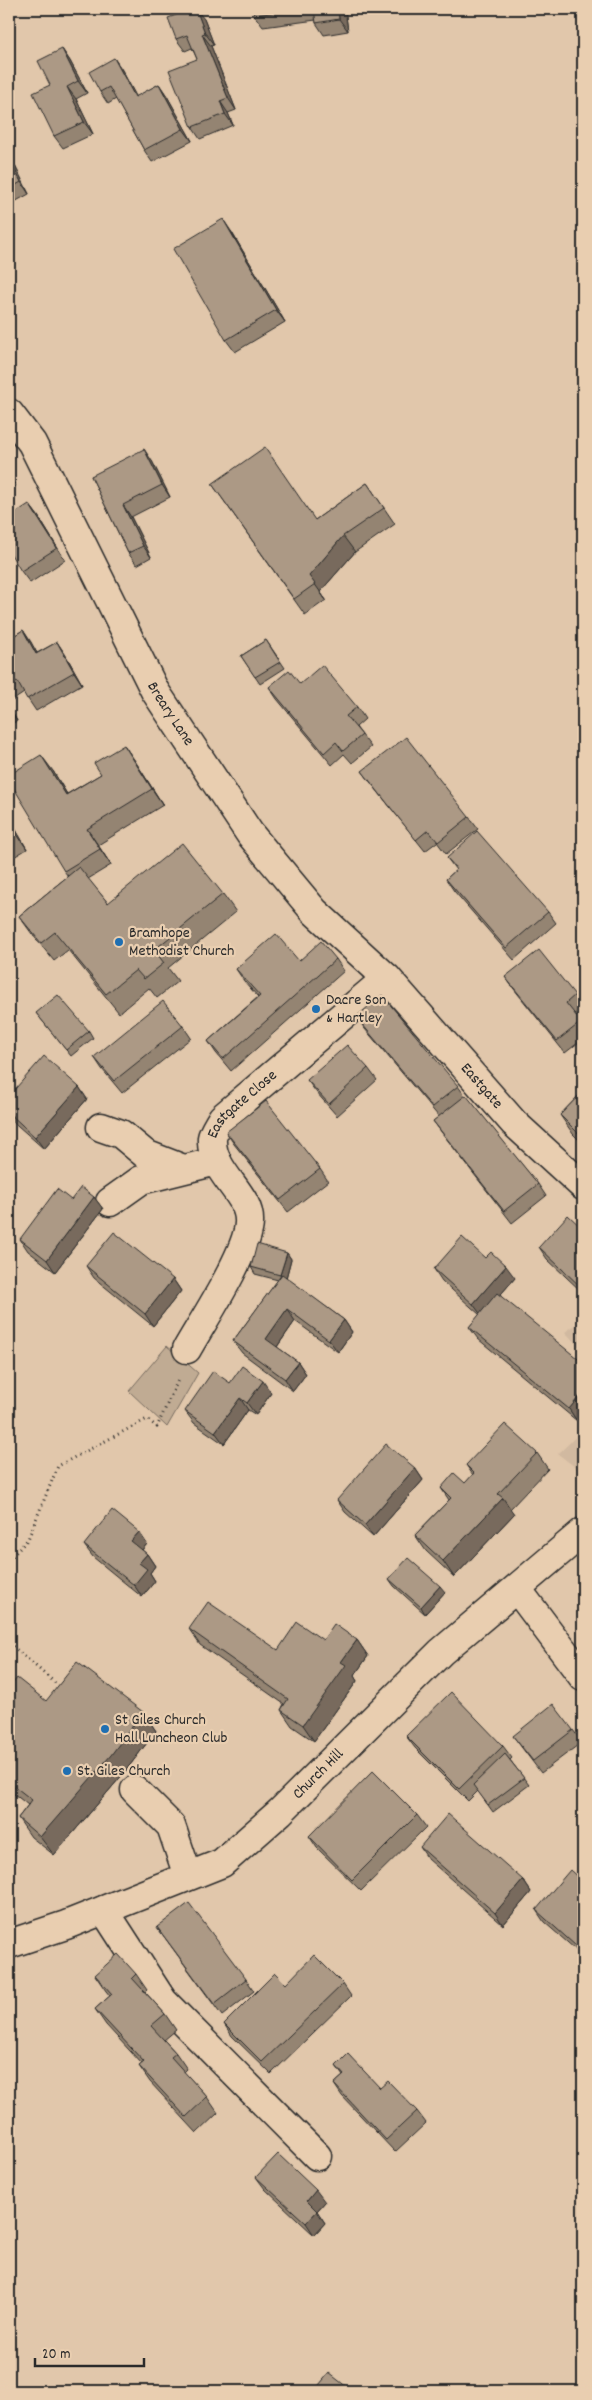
<svg xmlns="http://www.w3.org/2000/svg" width="592" height="2400" font-family="Dekko,sans-serif">
<rect width="100%" height="100%" fill="#e1c7ab"/>
<filter id="ink" filterUnits="userSpaceOnUse"><feTurbulence type="fractalNoise" baseFrequency=".02" numOctaves="2"/><feDisplacementMap in="SourceGraphic" scale="10" xChannelSelector="R" yChannelSelector="G"/><feConvolveMatrix kernelMatrix="1 2 1 2 8 2 1 2 1" color-interpolation-filters="sRGB"/></filter>
<g filter="url(#ink)">
<g fill="#d1b9a0">
<path d="M583 1320V1351L565 1332Z"/>
<path d="M583 1430V1473L558 1454Z"/>
</g>
<path fill="#c0ab93" stroke="#766b5f" d="M167 1346 198 1373 167 1427 129 1391Z"/>
<g fill="none" stroke-linecap="round" stroke-linejoin="round">
<defs>
<g id="minor">
<path id="s1" d="M9 413 32 443 155 691 250 834 314 911 387 978 514 1123 583 1186"/>
<path d="M101 1127 121 1134 145 1154 181 1168"/>
<path d="M110 1202 141 1180 217 1161"/>
<path id="s2" d="M187 1349C203 1321 248 1252 249 1223 251 1193 210 1173 212 1138 213 1132 219 1124 222 1118L387 978"/>
<path d="M517 1589 583 1677"/>
<path d="M135 1790 171 1826 188 1876"/>
<path d="M104 1910 163 2001 317 2156"/>
<path id="s3" d="M9 1944 66 1925 222 1863 280 1812 441 1652 583 1532"/>
</g>
</defs>
<use href="#minor" stroke="#2b2b2b" stroke-width="31"/>
<g stroke="#2b2b2b" stroke-width="3" stroke-dasharray="1 4" stroke-linecap="butt">
<path d="M9 1560 28 1539 58 1466 147 1419 157 1427 178 1380"/>
<path d="M9 1643 61 1688"/>
</g>
<use href="#minor" stroke="#e9ceb0" stroke-width="28"/>
</g>
<g fill="#948472" stroke="#2b2b2b">
<path d="M253 9H345L348 31 324 35 316 23V20L263 27 254 15Z"/>
<path d="M204 19 214 45 211 46 236 110 228 113 233 125 200 139 192 127 197 59 192 48 185 51 176 39Z"/>
<path d="M62 49 70 61 87 93 76 99 93 134 63 148 54 136 50 85Z"/>
<path d="M114 58 122 70 136 97 159 84 167 96 192 141 152 162 144 150 116 99 108 104 100 92Z"/>
<path d="M9 154 29 194 9 205Z"/>
<path d="M231 231 285 322 235 352 226 340Z"/>
<path d="M152 461 170 497 131 517 151 557 137 565 128 553 91 476Z"/>
<path d="M9 474 16 486 9 491Z"/>
<path d="M367 483 395 524 355 552 320 592 326 600 305 615 212 484 315 520Z"/>
<path d="M29 504 38 516 65 560 30 583 21 571Z"/>
<path d="M23 630 37 653 57 642 65 654 82 684 36 711 24 693 9 703V639Z"/>
<path d="M266 640 285 668 260 684 241 656Z"/>
<path d="M300 684 357 707 365 719 356 727 371 747 352 763 344 754 332 765 277 699 269 687Z"/>
<path d="M9 707 17 721 9 725Z"/>
<path d="M124 745 135 761 163 805 98 845 111 865 88 879 108 903 223 894 236 912 168 968 178 981 157 998 149 988 119 1013 68 950 54 961 32 934 19 916 68 876 64 871 53 771 67 794 101 774Z"/>
<path d="M362 771 469 817 478 829 446 854 437 842 425 851 371 783Z"/>
<path d="M9 818 27 849 9 860Z"/>
<path d="M447 858 548 912 556 923 514 960 454 891 446 879 456 870Z"/>
<path d="M336 959 344 971 231 1071 216 1053 208 1041 258 997 244 981 236 969 299 961Z"/>
<path d="M505 977 575 995 583 1007 575 1014 583 1025V1039L565 1053 514 989Z"/>
<path d="M36 1013 89 1031 93 1038 71 1056Z"/>
<path d="M356 1017 458 1086 465 1096 538 1184 546 1196 512 1223 442 1133 433 1121 439 1117 365 1029Z"/>
<path d="M183 1026 191 1038 122 1093 102 1069 94 1057Z"/>
<path d="M368 1068 377 1080 337 1116 316 1092 307 1080Z"/>
<path d="M79 1087 87 1099 44 1149 9 1118V1096Z"/>
<path d="M583 1091V1144L573 1134 560 1115Z"/>
<path d="M226 1132 320 1169 328 1181 288 1212 234 1144Z"/>
<path d="M94 1197 103 1209 55 1272 28 1251 20 1239Z"/>
<path d="M583 1229V1293L547 1259 539 1247Z"/>
<path d="M287 1253 291 1259 286 1278 344 1320 352 1332 338 1352 295 1321 277 1347 298 1362 306 1374 293 1391 242 1353 233 1341 278 1280 255 1274 251 1267Z"/>
<path d="M485 1258 515 1278 500 1295 577 1421 478 1339 469 1327 480 1315 442 1281 434 1269Z"/>
<path d="M86 1266 173 1279 181 1291 153 1326 94 1278Z"/>
<path d="M230 1383 271 1393 256 1415 248 1410 224 1444 194 1423 185 1411Z"/>
<path d="M537 1453 548 1469 510 1509 514 1514 454 1577 426 1551 415 1535 449 1500 441 1488 465 1483 473 1475 466 1465Z"/>
<path d="M415 1468 423 1480 373 1537 345 1512 337 1500Z"/>
<path d="M139 1532 147 1544 142 1550 147 1554 155 1566 150 1573 155 1581 142 1597 93 1557 84 1545Z"/>
<path d="M389 1579 445 1592 425 1614 394 1586Z"/>
<path d="M189 1629 278 1650 323 1640H357L368 1656 354 1676 357 1681 314 1741 292 1726 281 1710 284 1704 200 1645Z"/>
<path d="M9 1688 46 1701 143 1712 156 1731 124 1773 54 1855 31 1837 18 1818 28 1805 9 1790Z"/>
<path d="M573 1730 582 1742 541 1773 513 1736Z"/>
<path d="M406 1736 503 1746 512 1758 510 1760 529 1785 493 1812 478 1791 468 1801 415 1748Z"/>
<path d="M417 1815 426 1827 361 1891 317 1848 309 1836Z"/>
<path d="M420 1847 523 1880 531 1892 503 1925 428 1859Z"/>
<path d="M583 1882V1956L544 1922 536 1910Z"/>
<path d="M157 1927 246 1979 254 1991 222 2016Z"/>
<path d="M136 1974 147 1990 145 1992 165 2014 176 2030 164 2040 176 2053 187 2069 184 2072 207 2097 218 2113 197 2133 150 2082 139 2066 142 2064 106 2025 95 2009 110 1996 106 1991 95 1975Z"/>
<path d="M343 1984 351 1996 271 2074 232 2036 224 2024Z"/>
<path d="M336 2066 417 2111 426 2123 395 2152 342 2096 334 2084 343 2076Z"/>
<path d="M256 2177 325 2202 317 2211 325 2223 314 2235 265 2189Z"/>
</g>
<g fill="#786b5d" stroke="#2b2b2b">
<path d="M196 9 204 19 214 45 205 33Z"/>
<path d="M338 9H345L348 31 339 19Z"/>
<path d="M202 34 211 46 236 110 228 98Z"/>
<path d="M62 49 70 61 87 93 78 81Z"/>
<path d="M114 58 122 70 143 109 135 97Z"/>
<path d="M159 84 167 96 192 141 183 129Z"/>
<path d="M67 87 76 99 93 134 84 122Z"/>
<path d="M220 101 228 113 233 125 225 114Z"/>
<path d="M9 154 29 194 21 182 9 159Z"/>
<path d="M223 219 231 231 285 322 276 310Z"/>
<path d="M144 449 152 461 170 497 162 485Z"/>
<path d="M29 504 38 516 65 560 57 548Z"/>
<path d="M123 505 131 517 151 557 143 546Z"/>
<path d="M343 536 355 552 320 592 326 600 309 576Z"/>
<path d="M23 630 31 642 44 666 36 654Z"/>
<path d="M57 642 65 654 82 684 74 672Z"/>
<path d="M9 707 17 721 9 709Z"/>
<path d="M124 745 135 761 163 805 152 789Z"/>
<path d="M41 755 53 771 77 811 66 795Z"/>
<path d="M9 818 27 849 16 833 9 821Z"/>
<path d="M87 829 98 845 111 865 100 849Z"/>
<path d="M79 1087 87 1099 44 1149 35 1137Z"/>
<path d="M94 1197 103 1209 55 1272 47 1260Z"/>
<path d="M287 1253 291 1259 285 1282 280 1275Z"/>
<path d="M506 1266 515 1278 482 1316 473 1304Z"/>
<path d="M173 1279 181 1291 153 1326 145 1314Z"/>
<path d="M287 1309 295 1321 274 1351 266 1339Z"/>
<path d="M344 1320 352 1332 338 1352 329 1340Z"/>
<path d="M298 1362 306 1374 293 1391 285 1379Z"/>
<path d="M263 1381 271 1393 256 1415 247 1403Z"/>
<path d="M583 1392V1414L577 1421 569 1409Z"/>
<path d="M240 1398 248 1410 224 1444 215 1432Z"/>
<path d="M415 1468 423 1480 373 1537 365 1525Z"/>
<path d="M503 1498 514 1514 454 1577 443 1561Z"/>
<path d="M139 1532 147 1544 139 1553 131 1541Z"/>
<path d="M147 1554 155 1566 150 1573 155 1581 142 1597 134 1585 139 1563Z"/>
<path d="M440 1586 445 1592 425 1614 421 1607Z"/>
<path d="M357 1640 368 1656 354 1676 357 1681 314 1741 303 1725 341 1662Z"/>
<path d="M143 1712 156 1731 124 1773 54 1855 40 1837Z"/>
<path d="M523 1880 531 1892 503 1925 495 1913Z"/>
<path d="M583 1938V1956L576 1946Z"/>
<path d="M316 2190 325 2202 315 2213 307 2201Z"/>
<path d="M317 2211 325 2223 314 2235 306 2223Z"/>
</g>
<g fill="#ac9985" stroke="#2b2b2b">
<path d="M192 9H196L205 33 202 34 228 98 220 101 225 114 192 127 169 70 197 59 187 35 176 39 168 18Z"/>
<path d="M253 9H304L254 15Z"/>
<path d="M314 9H338L339 19 316 23Z"/>
<path d="M62 49 78 81 67 87 84 122 54 136 33 93 50 85 38 61Z"/>
<path d="M114 58 135 97 159 84 183 129 144 150 109 87 100 92 89 72Z"/>
<path d="M9 159 21 182 9 189Z"/>
<path d="M223 219 276 310 226 340 173 249Z"/>
<path d="M265 447 315 520 367 483 384 508 343 536 309 576 315 584 294 599 212 484Z"/>
<path d="M144 449 162 485 123 505 143 546 128 553 91 476Z"/>
<path d="M29 504 57 548 21 571 9 551V517Z"/>
<path d="M23 630 36 654 57 642 74 672 27 699 17 681 9 686V639Z"/>
<path d="M266 640 280 662 255 677 241 656Z"/>
<path d="M322 665 357 707 346 716 362 735 343 751 336 742 324 753 269 687 289 670 300 684Z"/>
<path d="M406 737 469 817 438 842 428 830 416 840 362 771Z"/>
<path d="M124 745 152 789 87 829 100 849 64 871 9 780V775L41 755 66 795 101 774 94 763Z"/>
<path d="M9 821 16 833 9 837Z"/>
<path d="M477 831 548 912 506 948 446 879 457 869 447 858Z"/>
<path d="M182 843 223 894 154 950 164 963 144 979 136 970 106 994 55 932 41 943 19 916 79 867 108 903Z"/>
<path d="M276 934 299 961 321 941 336 959 223 1059 208 1041 260 996 236 969Z"/>
<path d="M539 950 575 995 566 1003 581 1022 557 1041 505 977Z"/>
<path d="M58 995 89 1031 66 1050 36 1013Z"/>
<path d="M382 995 458 1086 432 1107 356 1017Z"/>
<path d="M163 1001 183 1026 114 1081 94 1057Z"/>
<path d="M347 1045 368 1068 329 1104 307 1080Z"/>
<path d="M44 1056 79 1087 35 1137 9 1113V1096Z"/>
<path d="M583 1091V1138L560 1115Z"/>
<path d="M466 1095 538 1184 504 1211 433 1121Z"/>
<path d="M266 1101 320 1169 280 1200 226 1132Z"/>
<path d="M81 1187 94 1197 47 1260 20 1239 57 1189 71 1200Z"/>
<path d="M568 1215 583 1229V1289L539 1247Z"/>
<path d="M114 1232 173 1279 145 1314 86 1266Z"/>
<path d="M462 1237 485 1258 491 1252 506 1266 473 1304 434 1269Z"/>
<path d="M257 1244 287 1253 280 1275 251 1267Z"/>
<path d="M282 1274 344 1320 329 1340 287 1309 266 1339 298 1362 285 1379 233 1341Z"/>
<path d="M497 1293 583 1363V1392L569 1409 469 1327Z"/>
<path d="M242 1366 263 1381 247 1403 240 1398 215 1432 185 1411 213 1371 230 1383Z"/>
<path d="M505 1424 537 1453 498 1494 503 1498 443 1561 415 1535 451 1498 441 1488 454 1473 465 1483 474 1473 466 1465Z"/>
<path d="M386 1444 415 1468 365 1525 337 1500Z"/>
<path d="M112 1510 139 1532 131 1541 147 1554 139 1563 147 1569 134 1585 84 1545Z"/>
<path d="M408 1558 440 1586 421 1607 389 1579Z"/>
<path d="M583 1573V1581L579 1576Z"/>
<path d="M208 1602 278 1650 297 1622 323 1640 334 1624 357 1640 341 1662 346 1665 303 1725 281 1710 288 1699 189 1629Z"/>
<path d="M77 1662 143 1712 111 1755 40 1837 18 1818 32 1800 9 1782V1688L17 1678 46 1701Z"/>
<path d="M451 1692 503 1746 459 1789 406 1736Z"/>
<path d="M553 1704 573 1730 533 1761 513 1736Z"/>
<path d="M505 1754 524 1778 488 1805 473 1785Z"/>
<path d="M373 1771 417 1815 352 1880 309 1836Z"/>
<path d="M448 1814 523 1880 495 1913 420 1847Z"/>
<path d="M570 1870 583 1882V1938L576 1946 536 1910Z"/>
<path d="M189 1903 246 1979 214 2004 157 1927Z"/>
<path d="M118 1954 136 1974 132 1978 165 2014 151 2026 176 2053 171 2057 207 2097 186 2117 139 2066 144 2062 95 2009 112 1994 95 1975Z"/>
<path d="M314 1955 343 1984 262 2062 224 2024 275 1973 286 1984Z"/>
<path d="M348 2054 380 2088 388 2081 417 2111 386 2140 334 2084 344 2075 336 2066Z"/>
<path d="M278 2154 316 2190 307 2201 317 2211 306 2223 256 2177Z"/>
<path d="M329 2373 352 2391H314Z"/>
</g>
</g>
<g fill="#1f6fb2" stroke="#e9ceb0" stroke-width="2">
<circle cx="119" cy="942" r="5"/>
<circle cx="316" cy="1009" r="5"/>
<circle cx="105" cy="1729" r="5"/>
<circle cx="67" cy="1771" r="5"/>
</g>
<g text-anchor="middle" dominant-baseline="central" stroke-width="4.5" stroke-linejoin="round" paint-order="stroke">
<g font-size="16" fill="#2b2b2b" stroke="#e9ceb0">
<text stroke="none"><textPath href="#s1" startOffset="342">Breary Lane</textPath></text>
<text stroke="none"><textPath href="#s1" startOffset="829">Eastgate</textPath></text>
<text stroke="none"><textPath href="#s2" startOffset="282">Eastgate Close</textPath></text>
<text stroke="none"><textPath href="#s3" startOffset="359">Church Hill</textPath></text>
</g>
<g font-size="16" fill="#2b2b2b" stroke="#e9ceb0" text-anchor="start">
<text x="129" y="933">Bramhope<tspan x="129" dy="18">Methodist Church</tspan></text>
<text x="326" y="1000">Dacre Son<tspan x="326" dy="18">&amp; Hartley</tspan></text>
<text x="115" y="1720">St Giles Church<tspan x="115" dy="18">Hall Luncheon Club</tspan></text>
<text x="77" y="1771">St. Giles Church</text>
</g>
</g>
<rect width="592" height="2400" fill="none" stroke="#e9ceb0" stroke-width="30"/>
<rect x="15" y="15" width="562" height="2370" fill="none" stroke="#2b2b2b" stroke-width="2" filter="url(#ink)"/>
<path d="M35 2358v8h109v-8" fill="none" stroke="#2b2b2b" stroke-width="2.5"/>
<text x="42" y="2358" font-size="15" fill="#2b2b2b" stroke="#e9ceb0" stroke-width="4" paint-order="stroke">20 m</text>
</svg>
